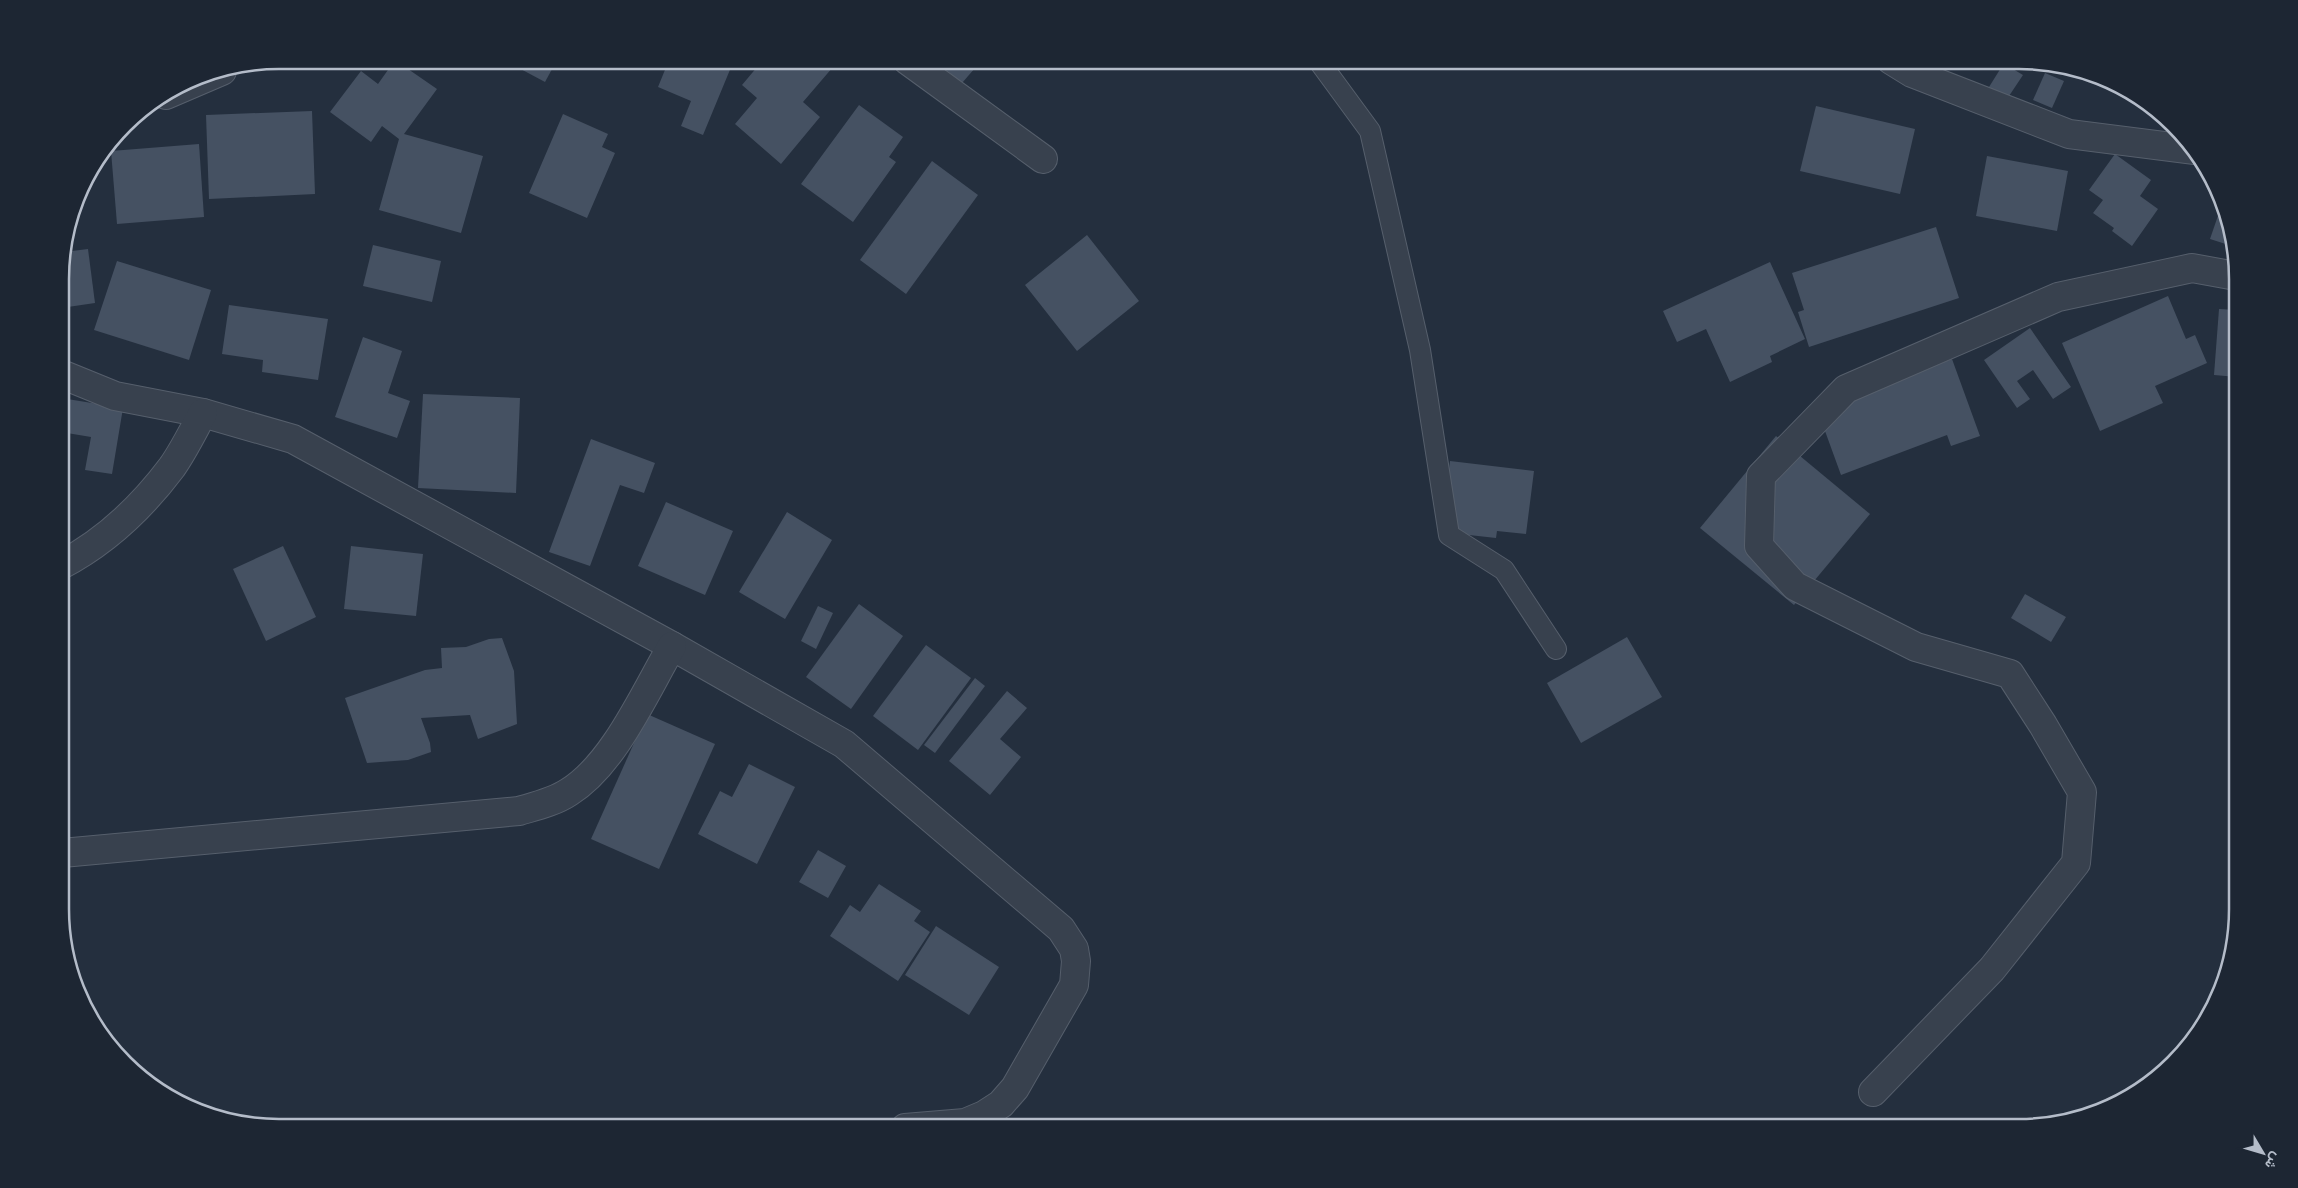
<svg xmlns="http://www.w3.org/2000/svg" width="2298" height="1188" font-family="Signika,Vazirmatn,sans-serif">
<rect width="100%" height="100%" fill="#242f3e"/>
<g fill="#455162">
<path d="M395 60 437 89 404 134 483 156 461 233 379 210 399 139 382 126 371 142 330 112 361 71 378 84Z"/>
<path d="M504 60H557L545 82Z"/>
<path d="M669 60H734L703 135 681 126 691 101 658 87Z"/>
<path d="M763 60H839L803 102 820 117 781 164 735 124 757 98 742 85Z"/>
<path d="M934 60H982L962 83Z"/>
<path d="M2006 60H2019L2053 69H2013L2023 75 2007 99 1989 87 2004 63 2006 64Z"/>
<path d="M2045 73 2064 81 2052 108 2033 100Z"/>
<path d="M859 105 903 137 889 157 896 162 853 222 801 184Z"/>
<path d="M1816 106 1915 129 1900 194 1800 171Z"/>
<path d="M312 111 315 194 209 199 206 115Z"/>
<path d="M563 114 608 134 602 147 615 153 587 218 529 193Z"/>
<path d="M199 144 204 217 117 224 111 151Z"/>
<path d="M2115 154 2151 180 2140 196 2158 209 2132 246 2112 231 2114 228 2093 213 2103 200 2089 190Z"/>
<path d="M1987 156 2068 171 2057 231 1976 216Z"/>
<path d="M932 161 978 195 906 294 860 260Z"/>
<path d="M2223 201 2235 247 2210 239Z"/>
<path d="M1936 227 1959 298 1809 347 1798 312 1804 310 1792 273Z"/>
<path d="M1087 235 1139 301 1077 351 1025 285Z"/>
<path d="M373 245 441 261 432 302 363 286Z"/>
<path d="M88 249 95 303 61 308 60 264 64 252Z"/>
<path d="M117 261 211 290 189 360 94 330Z"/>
<path d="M1770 262 1805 339 1770 356 1772 362 1730 382 1706 329 1677 342 1663 311Z"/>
<path d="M2168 296 2186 339 2195 335 2207 363 2155 386 2163 403 2100 431 2062 343Z"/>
<path d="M229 305 328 319 318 380 262 372 263 360 222 354Z"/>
<path d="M2219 309 2236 310 2237 377 2214 375Z"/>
<path d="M2030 328 2071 387 2053 399 2033 370 2017 381 2030 399 2017 408 1984 360Z"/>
<path d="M363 337 402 351 388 393 410 401 397 438 335 417Z"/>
<path d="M1952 359 1980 436 1951 446 1947 435 1841 475 1817 409Z"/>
<path d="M423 394 520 398 516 493 418 488Z"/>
<path d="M61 398 123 408 112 474 85 470 91 437 61 432Z"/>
<path d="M1776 436 1870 514 1794 605 1700 528Z"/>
<path d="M591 439 655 463 644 493 620 485 590 566 549 552Z"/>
<path d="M1450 461 1534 471 1526 534 1497 531 1496 538 1442 532Z"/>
<path d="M666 502 733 531 705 595 638 566Z"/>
<path d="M787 512 832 540 785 619 739 592Z"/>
<path d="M283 546 316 617 266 641 233 569Z"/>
<path d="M351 546 423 554 416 616 344 609Z"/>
<path d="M2025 594 2066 617 2051 642 2011 618Z"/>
<path d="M859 604 903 636 851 709 806 677Z"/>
<path d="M818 606 833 613 816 649 801 641Z"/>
<path d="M1627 637 1662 697 1581 743 1547 683Z"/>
<path d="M502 638 514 671 517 724 478 739 470 715 421 718 430 743 431 752 408 760 367 763 345 698 425 670 442 668 441 648 466 647 489 639Z"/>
<path d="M926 645 971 678 918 750 873 716Z"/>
<path d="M975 678 985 686 935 753 924 745Z"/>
<path d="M1007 691 1027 708 1000 739 1021 757 990 795 949 761Z"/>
<path d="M647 714 715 744 659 869 591 839Z"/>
<path d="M749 764 795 787 757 864 698 834 720 791 732 797Z"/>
<path d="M818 850 846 866 828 898 799 882Z"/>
<path d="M879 884 921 911 914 921 930 932 898 981 830 936 850 905 860 912Z"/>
<path d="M936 926 999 967 969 1015 905 975Z"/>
</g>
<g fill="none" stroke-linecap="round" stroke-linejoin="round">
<defs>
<path id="lane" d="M1318 60 1370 131 1420 350 1449 535 1504 570 1556 649"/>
<g id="street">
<path d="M907 60 1043 159"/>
<path d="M1891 60 1912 73 2069 134 2195 150"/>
<path d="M166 95 222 71"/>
<path d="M61 374 115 396 203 413 293 439 672 646 844 744 1061 929 1074 949 1076 961 1074 985 1015 1088 1001 1104 984 1115 965 1123 905 1128"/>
<path d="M61 565C105 542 142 507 172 467 184 450 193 431 203 413"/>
<path d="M62 853 519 811C536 806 554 802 569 792 614 764 645 692 672 646"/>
<path d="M1873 1092 1992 969 2076 863 2082 792 2043 725 2010 674 1916 647 1795 586 1759 546 1761 476 1846 389 2058 297 2192 268 2236 276"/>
</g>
</defs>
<use href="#lane" stroke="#565f6c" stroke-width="22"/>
<use href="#street" stroke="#565f6c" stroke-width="30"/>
<use href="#lane" stroke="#38414e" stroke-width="20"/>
<use href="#street" stroke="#38414e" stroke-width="28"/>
</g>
<path d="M0 0H2298V1188H0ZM279 69H2019A210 210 0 0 1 2229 279V909A210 210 0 0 1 2019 1119H279A210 210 0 0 1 69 909V279A210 210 0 0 1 279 69Z" fill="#1d2633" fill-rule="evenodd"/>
<path fill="none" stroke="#b4bcc9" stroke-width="2.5" d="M279 69H2019A210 210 0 0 1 2229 279V909A210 210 0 0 1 2019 1119H279A210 210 0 0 1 69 909V279A210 210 0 0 1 279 69Z"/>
<g transform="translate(2263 1153) rotate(128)" stroke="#1d2633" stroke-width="4" paint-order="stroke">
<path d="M0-4L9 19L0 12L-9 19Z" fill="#b4bcc9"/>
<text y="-8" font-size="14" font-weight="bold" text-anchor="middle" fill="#b4bcc9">ش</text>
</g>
</svg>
